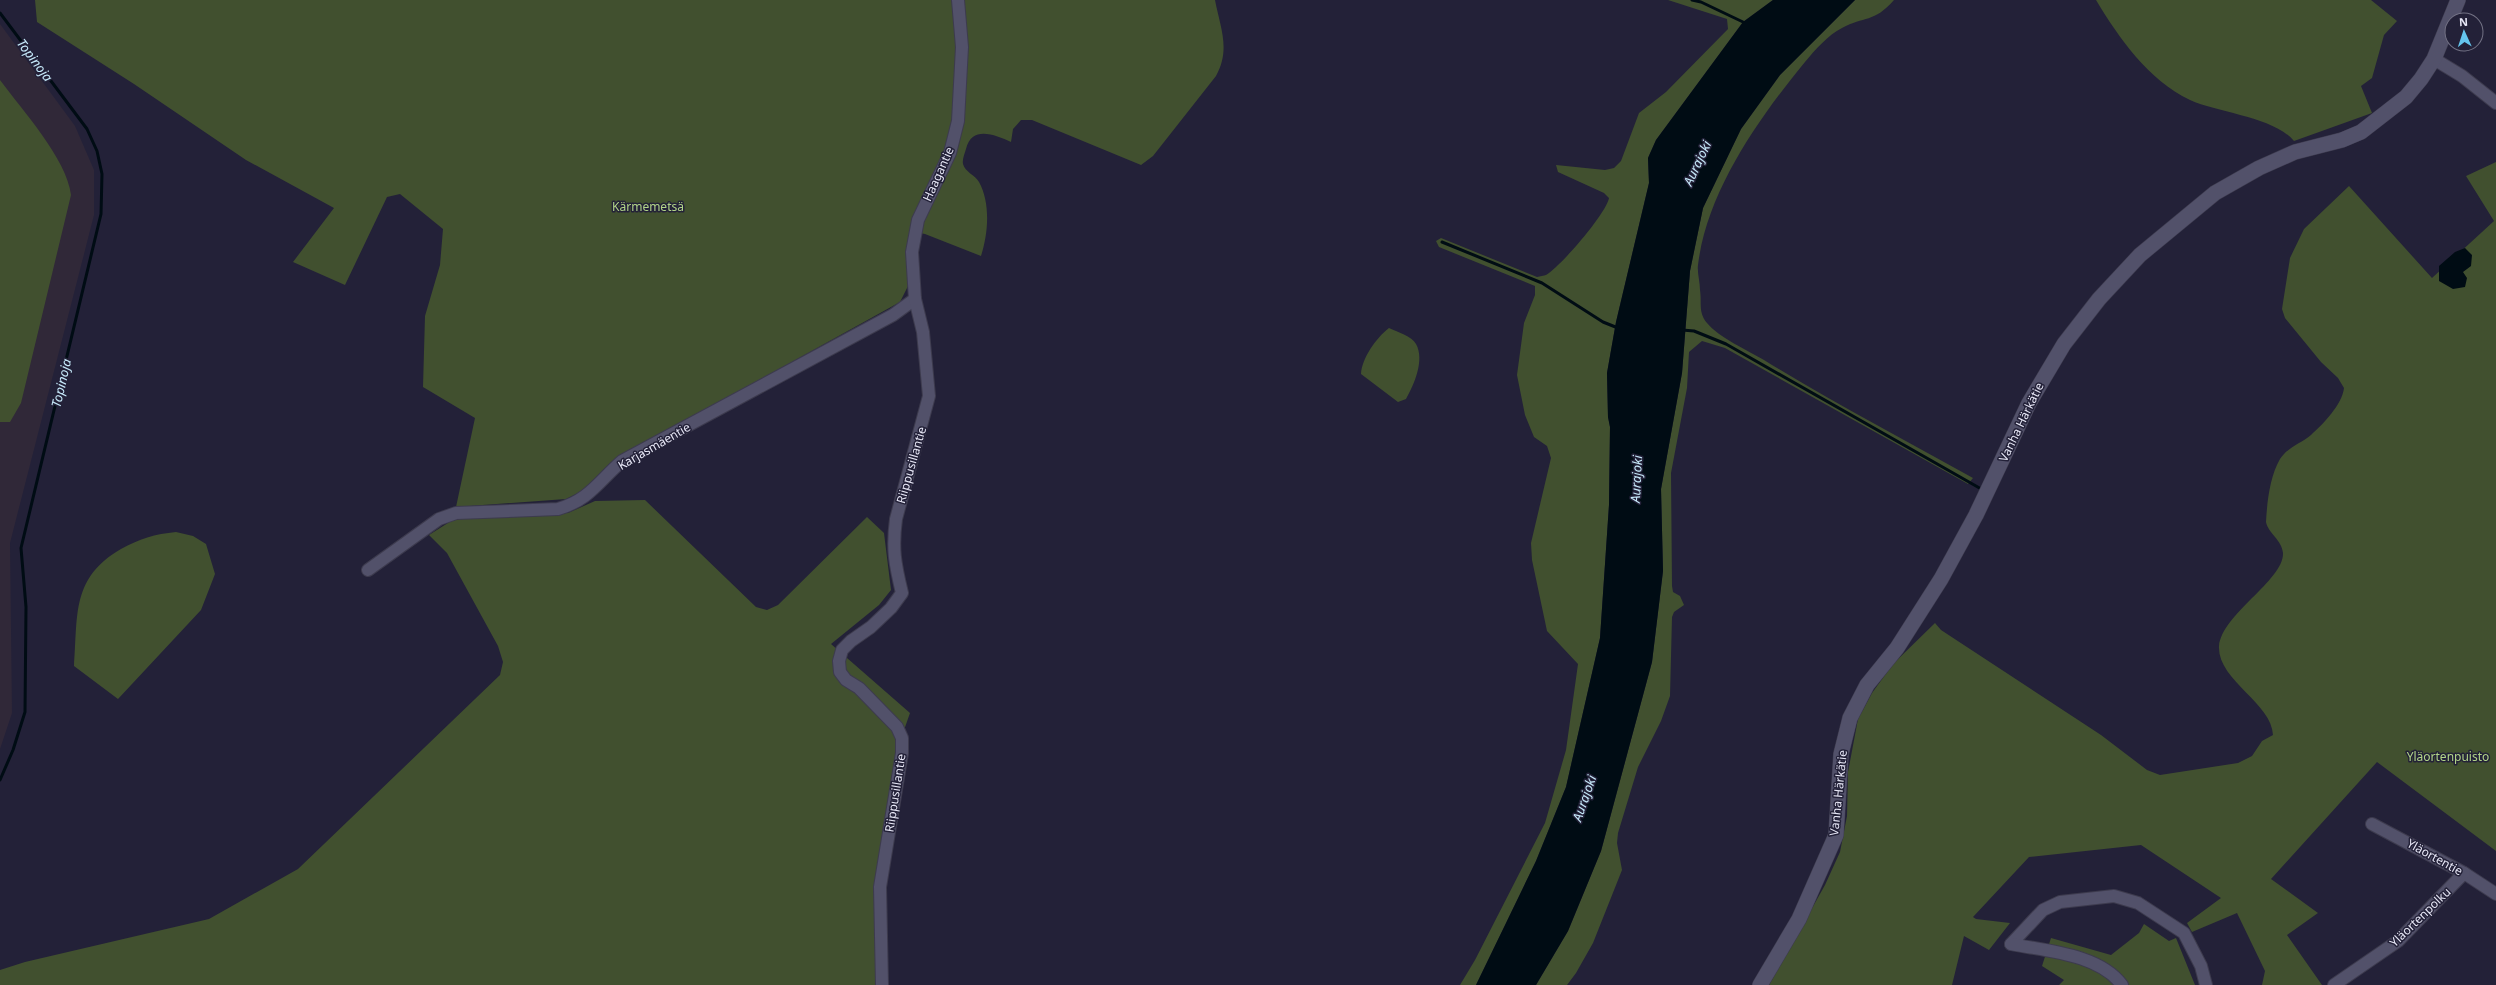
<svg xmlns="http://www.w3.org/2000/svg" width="2496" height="985" font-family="'Noto Sans',sans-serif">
<rect width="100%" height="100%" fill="#232138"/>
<path fill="#302838" d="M0 24 75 126 94 170V215L10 543 12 713 0 749Z"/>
<g fill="#41502f">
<path d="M35 0H1215C1220 27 1231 49 1216 76L1153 156 1141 165 1032 120H1021L1013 129 1011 142C995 135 972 125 966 149 965 153 962 159 963 164 965 172 975 175 979 182 991 204 988 234 981 256L925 234 910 231 907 249 908 286 900 302 611 462 582 491 566 499 456 507 475 418 423 387 425 316 440 265 443 229 400 194 387 197 345 285 293 262 334 208 246 160 134 84 37 22Z"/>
<path d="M1668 0H1773L1743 22 1656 140 1648 158 1649 183 1616 322 1607 373 1608 417 1610 427 1609 505 1600 638 1566 787 1536 861 1476 985H1460L1475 960 1545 823 1566 750 1578 664 1547 631 1532 560 1531 543 1551 458 1547 446 1534 437 1525 415 1517 375 1524 323 1535 295V286L1439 247 1436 241 1441 238 1537 277C1540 276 1544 276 1546 275 1560 267 1606 214 1609 198L1604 193 1558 172 1556 165 1605 170 1614 168 1621 161 1639 113 1666 92 1728 29 1727 19Z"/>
<path d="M1855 0H1894C1874 23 1864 16 1842 28 1828 35 1815 50 1805 62 1759 118 1707 191 1698 265 1697 272 1700 282 1700 290 1702 303 1698 312 1707 323 1718 337 1749 351 1764 360 1832 402 1903 439 1973 478L1968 484 1725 348 1702 341 1689 352 1687 388 1671 473 1672 586 1673 592 1680 596 1684 605 1674 612 1672 617 1670 696 1661 721 1638 767 1618 833 1617 843 1622 870 1593 943 1576 973 1567 985H1536L1568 931 1601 851 1652 662 1663 571 1661 489 1682 373 1690 271 1703 208 1741 129 1780 75Z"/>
<path d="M2096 0H2371L2397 21 2384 35 2372 78 2361 86 2372 113 2294 141C2274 117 2219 113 2190 100 2148 80 2119 38 2096 0Z"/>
<path d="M0 80C22 110 67 159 71 195L21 403 10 422H0Z"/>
<path d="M2496 162V851L2377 762 2271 879 2318 913 2287 935 2322 985H2262L2265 971 2237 913 2192 932 2187 923 2221 898 2141 845 2029 857 1973 917 1976 919 2010 923 1989 950 1964 936 1952 985H1769L1825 885 1840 852 1847 816 1848 772 1858 719 1872 693 1893 664 1935 623 1941 630 2101 735 2147 770 2160 775 2238 763 2252 756 2262 741 2273 735C2272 703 2217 680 2219 646 2222 614 2284 580 2283 553 2282 540 2268 533 2266 522 2267 502 2270 476 2280 459 2288 447 2300 444 2311 435 2323 424 2342 405 2344 388L2338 378 2321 362 2285 318 2282 309 2290 258 2304 229 2349 186 2432 278 2494 221 2466 176Z"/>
<path d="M1389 328C1397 332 1412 336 1416 344 1425 360 1414 385 1406 399L1398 402 1361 374C1362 358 1376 338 1389 328Z"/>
<path d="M645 500 756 607 767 610 778 605 867 517 884 533 891 590 879 605 831 644 910 713 897 750 874 887 876 985H0V970L25 962 209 919 298 869 500 675 503 662 498 646 447 553 429 535 451 521 469 517 568 513 595 501Z"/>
<path d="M176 532 193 536 206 544 215 574 201 610 118 699 74 666C78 615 71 578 121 549 139 539 155 534 176 532Z"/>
<path d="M2144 924 2169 941 2176 938 2195 985H2059L2064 980 2042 966 2051 938 2111 955 2139 933Z"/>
</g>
<g fill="#000c14">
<path d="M1773 0H1855L1780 75 1741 129 1703 208 1690 271 1682 373 1661 489 1663 571 1652 662 1601 851 1568 931 1536 985H1476L1536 861 1566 787 1600 638 1609 505 1610 427 1608 417 1607 373 1616 322 1649 183 1648 158 1656 140 1743 22Z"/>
<path d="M2465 248 2472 255 2471 266 2463 272 2467 278 2465 287 2453 289 2439 281V266L2455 252Z"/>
</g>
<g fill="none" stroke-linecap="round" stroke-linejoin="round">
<g stroke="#000c14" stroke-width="3">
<path d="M1692 0 1701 2 1743 22"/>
<path d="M0 13 87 129 97 151 102 174 101 214 21 548 26 607 25 712 13 750 0 780"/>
<path d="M1442 242 1542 283 1603 322 1618 328"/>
<path d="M1682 330 1694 331 1726 344 1983 490"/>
</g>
<defs>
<g id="minor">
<path d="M2434 59 2462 76 2496 103"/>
<path d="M368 570 439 519 456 513 558 509C589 500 598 482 622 461L893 315 915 299"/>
<path d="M2372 824 2464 873 2496 894"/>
<path d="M2011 944 2043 910 2060 902 2114 896 2138 903 2184 933 2201 966 2206 985"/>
<path d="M2011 944C2046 951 2099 954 2122 985"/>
<path d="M882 985 880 887 902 753V738L897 727 859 688 846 680 840 672 839 661 842 650 851 641 871 627 891 608 902 593C895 564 892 549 896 519L929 396 923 332 915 299 912 252 918 220 950 153 958 121 962 47 958 0"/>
<path d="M2334 985 2398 941 2464 873"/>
</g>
<path id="tertiary" d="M1760 985 1799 919 1836 835 1841 754 1850 718 1867 685 1897 648 1941 579 1976 515 2029 403 2064 344 2099 299 2140 255 2215 193 2259 168 2295 152 2342 140 2361 132 2406 97 2421 79 2434 59 2458 0"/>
</defs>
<use href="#minor" stroke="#3d3b4e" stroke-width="14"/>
<use href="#tertiary" stroke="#3d3b4e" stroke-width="16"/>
<use href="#minor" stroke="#52516a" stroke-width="12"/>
<use href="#tertiary" stroke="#52516a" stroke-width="15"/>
</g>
<g text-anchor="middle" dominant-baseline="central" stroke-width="3" stroke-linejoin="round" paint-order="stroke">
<g font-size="12" fill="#e8e8f7" stroke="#232138">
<text transform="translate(938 174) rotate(-66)">Haagantie</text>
<text transform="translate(2021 422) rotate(-64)">Vanha Härkätie</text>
<text transform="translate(654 446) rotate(-30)">Karjasmäentie</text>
<text transform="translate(911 465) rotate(-74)">Riippusillantie</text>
<text transform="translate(895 793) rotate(-81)">Riippusillantie</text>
<text transform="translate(1838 793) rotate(-84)">Vanha Härkätie</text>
<text transform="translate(2435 857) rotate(29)">Yläortentie</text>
<text transform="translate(2420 917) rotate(-44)">Yläortenpolku</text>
</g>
<g font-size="12" fill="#b2d588" stroke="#232138">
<text x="648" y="206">Kärmemetsä</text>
<text x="2448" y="756">Yläortenpuisto</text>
</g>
<g font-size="13" font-style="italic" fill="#c6e9fa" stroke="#232138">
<text transform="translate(35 60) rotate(53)">Topinoja</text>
<text transform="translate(1697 163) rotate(-65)">Aurajoki</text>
<text transform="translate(61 383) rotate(-77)">Topinoja</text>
<text transform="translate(1636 479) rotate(-87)">Aurajoki</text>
<text transform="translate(1584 798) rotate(-71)">Aurajoki</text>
</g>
</g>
<g transform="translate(2464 32) rotate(357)"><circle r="19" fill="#232138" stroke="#727184"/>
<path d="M0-3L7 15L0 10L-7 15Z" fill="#65c5ee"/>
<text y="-6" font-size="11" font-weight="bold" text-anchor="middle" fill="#e8e8f7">N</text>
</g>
</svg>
